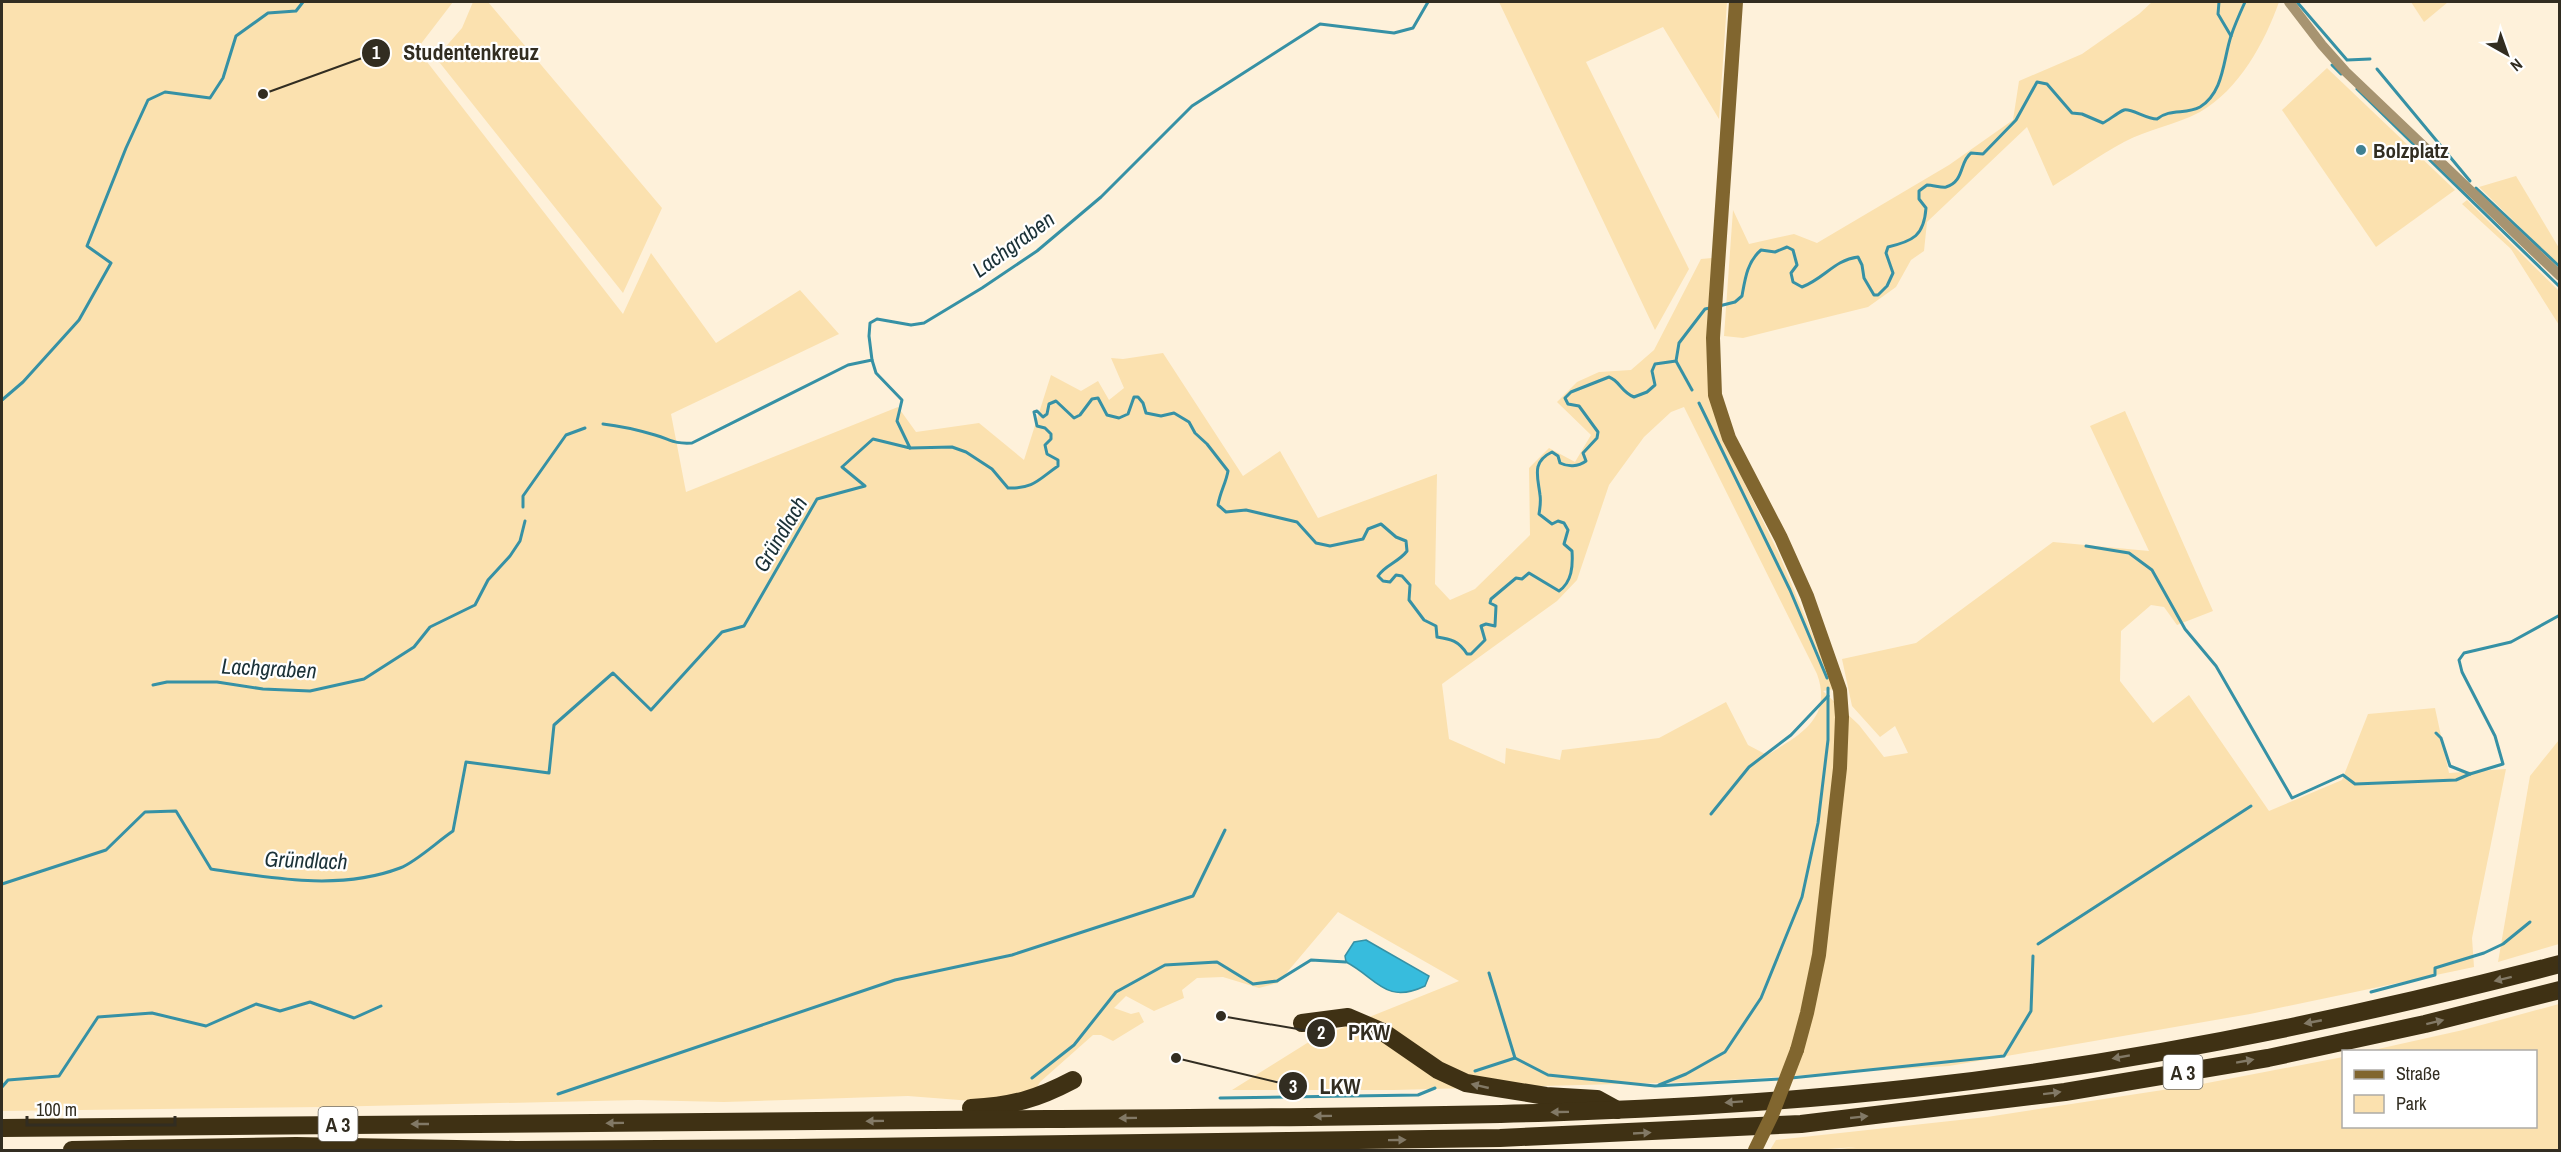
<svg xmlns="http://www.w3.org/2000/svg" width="2561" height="1152" font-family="'Archivo Narrow',sans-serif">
<rect width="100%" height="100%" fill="#fef1da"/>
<g fill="#fbe1af" fill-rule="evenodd">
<path d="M2 2H453L417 49 623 314 651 253 716 343 800 290 839 334 671 414 686 492 898 407 916 432 979 423 1024 460 1051 375 1081 391 1098 381 1109 400 1124 388 1111 358 1123 359 1163 353 1243 476 1280 451 1318 518 1437 474 1435 584 1450 600 1475 589 1530 535 1529 468 1549 448 1575 462 1591 435 1557 402 1577 382 1599 372 1631 370 1654 350 1701 259 1712 258 1708 387 1720 433 1779 554 1829 674 1834 689 1823 691 1859 725 1884 757 1908 753 1895 726 1880 737 1852 706 1842 659 1916 643 2053 542 2149 551 2090 426 2125 411 2213 611 2177 625 2164 607 2151 605 2121 631 2120 681 2153 723 2189 695 2269 811 2342 780 2368 714 2435 708 2449 773 2506 769 2472 938 2474 967 2250 1014 1949 1066 1695 1082 1394 1090H1232L1312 1040 1459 981 1338 912 1278 983 1259 988 1223 977 1197 978 1182 990 1184 998 1154 1011 1126 996 1114 1008 1131 1014 1139 1012 1144 1022 1113 1041 1101 1035H1093L1040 1082 1035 1091 998 1103 908 1096 724 1102 638 1100 323 1107 2 1111ZM1684 407 1817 674C1833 718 1800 735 1767 755L1748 745 1726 702 1659 738 1562 750 1560 760 1506 748 1505 764 1449 739 1442 684 1557 601 1577 580 1609 485 1644 437 1671 412Z"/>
<path d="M473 2H488L662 208 623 293 436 58 462 28Z"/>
<path d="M1499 2H1727L1719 119 1663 27 1586 62 1689 269 1655 330Z"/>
<path d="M2152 2H2279C2265 42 2239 90 2200 112 2176 125 2148 129 2124 142 2100 155 2077 171 2053 186L2027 127 1927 222 1924 251 1911 260 1896 287 1868 307 1743 338 1724 336 1733 210 1749 244 1794 234 1817 243 1949 165 2013 120 2019 81 2082 54 2139 14Z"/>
<path d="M2411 2H2448L2424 22Z"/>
<path d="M2327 68 2455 190 2376 247 2282 110Z"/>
<path d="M2516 176 2559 248V265L2479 187Z"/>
<path d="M2467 200 2559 291V325L2511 249 2462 204Z"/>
<path d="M2559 740V944L2498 962 2530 776Z"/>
<path d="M2559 1004V1150H1832L1856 1147 1814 1150H1770L1776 1140 1987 1117 2202 1084 2343 1057 2344 1126H2536V1052L2369 1051 2463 1030Z"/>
</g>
<path fill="#37bcdd" stroke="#3691a5" stroke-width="1.5" d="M1366 940 1429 976 1425 986C1385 1005 1377 978 1346 962L1345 956 1354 942Z"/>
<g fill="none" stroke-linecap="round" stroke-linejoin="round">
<g stroke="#3691a5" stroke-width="3">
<path d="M2219 2 2218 14 2231 36"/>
<path d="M2297 2 2347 60 2370 59"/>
<path d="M2332 65 2341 74"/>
<path d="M2377 69 2470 181"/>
<path d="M2357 89 2560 287"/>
<path d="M2476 188 2560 267"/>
<path d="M1719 306 1735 302 1742 296C1745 279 1747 262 1761 250L1775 252 1787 247 1793 250 1797 265 1791 273 1793 282 1802 287C1825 278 1834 260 1858 257L1862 265 1864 278 1874 295H1878L1887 286 1893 273 1886 253 1888 247C1913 241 1924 236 1926 208L1919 199V191L1927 185C1933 185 1942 188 1946 187 1965 181 1959 162 1971 153L1983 154 2016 120 2037 82 2047 84 2072 113 2082 114 2103 123C2109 120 2117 113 2124 110 2131 108 2146 119 2157 119 2170 108 2186 115 2200 107 2224 92 2223 60 2231 36 2235 24 2240 13 2245 2"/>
<path d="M872 360 876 373 902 400 897 421 910 448"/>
<path d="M1676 361 1692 390"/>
<path d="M2 400 23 382 79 320 111 263 87 246 126 148 148 100 165 92 210 98 223 78 236 36 268 13 296 11 303 2"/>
<path d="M1699 403 1790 590 1827 678"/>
<path d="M603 424C621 426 638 430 655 435 672 440 673 444 692 443L848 365 872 360 869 336 870 323 877 319 911 325 924 323 982 288 1037 251 1101 197 1192 106 1320 24 1394 33 1413 28 1428 2"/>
<path d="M523 507V496L566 435 585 428"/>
<path d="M2086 546 2129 553 2152 570 2185 629 2216 666 2292 798 2343 775 2355 784 2456 780 2470 774"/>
<path d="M153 685 167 682H217L263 689 310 691 364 679 414 647 430 627 475 605 488 580 510 556 520 541 525 521"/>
<path d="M2436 733 2441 738 2450 766 2470 774 2503 764 2495 736 2462 672 2459 660 2464 653 2511 642 2560 615"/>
<path d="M1711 814 1749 767 1791 735 1828 696"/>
<path d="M2 884 106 850 145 812 176 811 211 869C272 878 340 891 400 868 416 862 438 841 453 831L466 762 549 773 554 725 613 673 651 710 722 632 744 626 817 499 865 486 842 467 873 439 910 448 952 447 966 452 992 469 1008 488C1034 489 1039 479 1058 466V460L1047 454 1045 445 1051 439V434L1045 428 1037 426 1034 412 1037 411 1043 417 1047 414 1049 404 1056 401 1074 418 1080 415 1092 399 1098 398 1107 415 1119 418 1128 414 1134 397H1138L1143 403 1146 413 1161 416 1174 413 1189 422 1195 433 1207 444 1228 471C1226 483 1220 492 1218 505L1226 512 1246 510 1297 522 1316 543 1330 546 1363 539 1368 529 1381 524 1396 537 1406 541 1407 551C1399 562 1385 565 1378 576L1383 581 1390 582 1396 575 1402 576 1410 585 1409 600 1424 620 1436 626 1437 637C1451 639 1459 641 1467 654H1471L1485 640 1481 626 1486 624 1495 626 1496 606 1490 603 1491 599 1516 578 1522 579 1529 573 1559 591C1572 582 1573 566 1572 551L1564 544 1568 530 1564 523 1558 521 1552 524 1539 514C1540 508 1541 501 1540 495 1538 477 1531 462 1552 452L1558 456 1560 463C1568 467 1578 467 1586 461L1583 453 1597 438 1598 432 1579 406 1568 404 1565 398 1571 392 1609 377C1620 381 1621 392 1634 397L1647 392 1655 385 1652 371 1655 364 1676 361 1679 343 1705 309 1710 308"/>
<path d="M2038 944 2251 806"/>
<path d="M1489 973 1515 1058"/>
<path d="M2371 992 2435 975V968L2484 953 2503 944 2530 922"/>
<path d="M1475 1071 1515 1058 1548 1075 1655 1086 1781 1079"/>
<path d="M1032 1078 1074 1045 1116 992 1165 965 1217 962 1253 984 1277 981 1311 960 1346 962"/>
<path d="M1791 1078 2004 1056 2031 1011 2033 956"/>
<path d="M1659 1085 1686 1074 1725 1052 1761 998 1802 897 1818 823 1828 740V688"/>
<path d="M2 1087 8 1080 59 1076 98 1017 152 1013 206 1026 256 1004 280 1011 310 1002 354 1018 381 1006"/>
<path d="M558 1094 895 980 1012 955 1193 896 1225 830"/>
<path d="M1220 1098 1418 1095 1435 1088"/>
</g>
<path stroke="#a79471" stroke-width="10" d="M2289 2 2322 45 2346 72 2560 276"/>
<path stroke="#81662f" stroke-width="14" d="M1736 2 1713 338 1715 395 1729 438 1781 538 1807 596 1840 690 1842 717 1840 768 1819 955 1807 1013 1797 1050"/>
<g stroke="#3f3114" stroke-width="18">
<path d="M1302 1023 1348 1017 1383 1032 1438 1070 1466 1083 1546 1096 1597 1099 1617 1110"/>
<path d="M971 1108C1012 1106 1037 1099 1073 1080"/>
<path d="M2 1128C350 1123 699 1123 1048 1119 1336 1116 1626 1120 1913 1088 2129 1064 2349 1019 2560 964"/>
<path d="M72 1150 296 1146 516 1150 793 1148 1500 1138 1801 1124 2065 1092 2268 1058 2425 1024 2560 990"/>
</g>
<path stroke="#81662f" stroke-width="14" d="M1755 1150 1772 1115 1797 1050"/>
</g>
<defs><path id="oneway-solid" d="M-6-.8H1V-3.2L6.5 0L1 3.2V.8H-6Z" transform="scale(1.5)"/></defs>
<g fill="#827966">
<use href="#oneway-solid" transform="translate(2503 979) rotate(166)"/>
<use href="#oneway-solid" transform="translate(2313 1022) rotate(169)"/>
<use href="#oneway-solid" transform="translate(2435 1022) rotate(-14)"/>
<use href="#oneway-solid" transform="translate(2121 1057) rotate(170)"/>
<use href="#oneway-solid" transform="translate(2245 1061) rotate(-10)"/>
<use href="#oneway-solid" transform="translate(1480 1086) rotate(-167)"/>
<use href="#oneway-solid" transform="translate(2052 1093) rotate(-7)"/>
<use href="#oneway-solid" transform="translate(1734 1102) rotate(176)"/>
<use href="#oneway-solid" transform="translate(1560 1112) rotate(179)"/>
<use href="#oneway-solid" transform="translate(1323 1116) rotate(179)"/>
<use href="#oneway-solid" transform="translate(1859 1117) rotate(-6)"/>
<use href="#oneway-solid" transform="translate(1128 1118) rotate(179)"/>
<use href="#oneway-solid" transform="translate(875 1121) rotate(179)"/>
<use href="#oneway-solid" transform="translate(615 1123) rotate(179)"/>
<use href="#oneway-solid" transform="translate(420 1124) rotate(-180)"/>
<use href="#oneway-solid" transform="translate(1642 1133) rotate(-3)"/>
<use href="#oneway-solid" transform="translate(1397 1140) rotate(-1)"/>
</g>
<circle fill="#3f8092" stroke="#fff" stroke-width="2" cx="2361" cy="150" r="6"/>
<g text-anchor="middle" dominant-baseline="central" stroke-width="4.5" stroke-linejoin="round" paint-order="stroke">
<g fill="#fff" stroke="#706c64" stroke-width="1.5">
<rect x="2163.5" y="1055" width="39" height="34" rx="4.5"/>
<rect x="318.5" y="1107" width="39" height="34" rx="4.5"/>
</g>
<g font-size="20" font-weight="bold" fill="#322d21">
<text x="2183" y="1072">A 3</text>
<text x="338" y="1124">A 3</text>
</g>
<g font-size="21" font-weight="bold" fill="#322d21" stroke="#fff" text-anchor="start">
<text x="2373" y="150">Bolzplatz</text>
</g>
<g font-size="22" font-style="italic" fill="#1b3137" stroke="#fff">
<text transform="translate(1013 244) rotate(-36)">Lachgraben</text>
<text transform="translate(780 534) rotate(-59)">Gründlach</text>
<text transform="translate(269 668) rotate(3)">Lachgraben</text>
<text transform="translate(306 860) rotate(2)">Gründlach</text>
</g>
</g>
<path fill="none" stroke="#322d21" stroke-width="2" d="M263 94L376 53M1221 1016L1321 1033M1176 1058L1293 1086"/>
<g fill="#322d21" stroke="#fff" stroke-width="2">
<circle cx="263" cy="94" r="6"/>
<circle cx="1221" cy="1016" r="6"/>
<circle cx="1176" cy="1058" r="6"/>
<circle cx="376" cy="53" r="15"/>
<circle cx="1321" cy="1033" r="15"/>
<circle cx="1293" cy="1086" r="15"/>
</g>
<g font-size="18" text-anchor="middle" font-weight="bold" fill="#fff">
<text x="376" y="59">1</text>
<text x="1321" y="1039">2</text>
<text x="1293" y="1093">3</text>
</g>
<g font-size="22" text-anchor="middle" font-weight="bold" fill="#322d21" stroke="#fff" stroke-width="4.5" stroke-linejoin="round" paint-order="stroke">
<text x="471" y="60">Studentenkreuz</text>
<text x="1369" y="1040">PKW</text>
<text x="1340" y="1094">LKW</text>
</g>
<rect width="2561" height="1152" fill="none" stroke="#322d21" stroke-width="6"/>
<rect x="2342" y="1050" width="195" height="78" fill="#ffffff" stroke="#adaba6" stroke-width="1.5"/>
<rect x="2354" y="1070" width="30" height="9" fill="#81662f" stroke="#adaba6" stroke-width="1.5"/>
<text x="2396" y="1080" font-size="18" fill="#322d21">Straße</text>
<rect x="2354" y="1095" width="30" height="18" fill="#fbe1af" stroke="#adaba6" stroke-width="1.5"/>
<text x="2396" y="1110" font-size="18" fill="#322d21">Park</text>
<g transform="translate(2507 54) rotate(140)" stroke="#ffffff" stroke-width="4.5" paint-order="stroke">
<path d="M0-4.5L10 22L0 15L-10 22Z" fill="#322d21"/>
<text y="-9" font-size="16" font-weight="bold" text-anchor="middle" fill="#322d21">N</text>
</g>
<path d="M27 1116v9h148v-9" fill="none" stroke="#322d21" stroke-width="3"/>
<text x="36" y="1116" font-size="18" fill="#322d21" stroke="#ffffff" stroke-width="4.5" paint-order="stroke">100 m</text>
</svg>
